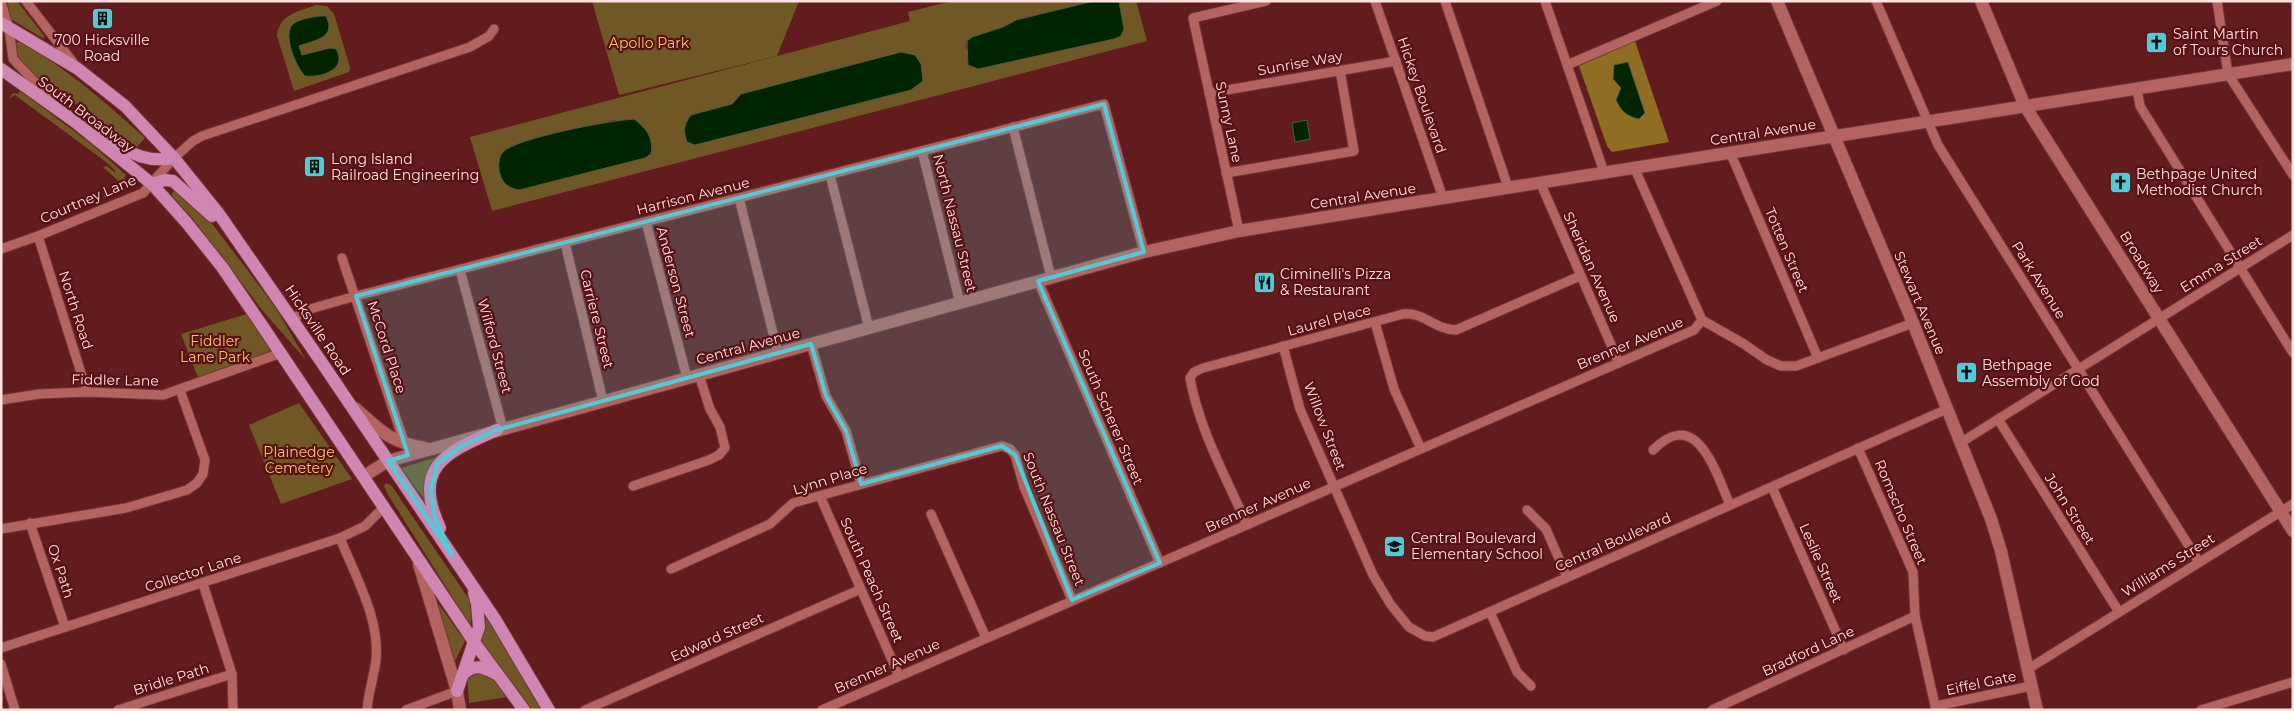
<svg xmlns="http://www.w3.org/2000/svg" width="2294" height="711" font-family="Montserrat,sans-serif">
<rect width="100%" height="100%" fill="#631c1d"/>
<g fill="#705826" fill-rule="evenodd">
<path d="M7 1H17L44 36V39L11 19Z"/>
<path d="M592 1H799L777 56 619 95Z"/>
<path d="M953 1H1094L1016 20 1003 27 972 37 967 42 966 48 978 69 1114 39 1121 36 1119 2 1117 1H1136L1147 41 492 211 470 137 910 21 908 12ZM911 90 695 145 687 142 691 115 732 104ZM615 120 651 154 645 158 520 190 503 151 521 143Z"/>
<path d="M316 5 327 6 334 14 350 67 349 72 294 91 277 36C279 14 298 12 316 5Z"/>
<path d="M18 42H22C67 69 106 103 145 138L137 147 33 74 16 57 15 44Z"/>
<path d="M20 91 90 143 126 175 124 177 132 186 119 193 125 187 103 167 107 166 114 172 116 171 106 162 15 95 9 99 13 93 18 94Z"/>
<path d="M175 190 204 213 276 308 306 360 263 311 193 219 172 196V193Z"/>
<path d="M250 313 277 351 199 380 181 334Z"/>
<path d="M299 403 352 479 281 504 249 425Z"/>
<path d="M444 455 425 500 401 468Z"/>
<path d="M386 483 391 485 469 599 472 616 470 625 387 493 384 486Z"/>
<path d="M437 602 465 641 455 661Z"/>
<path d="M486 616 492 622 542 710H532L480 641Z"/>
<path d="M471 670 488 672 507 697 469 703 467 677Z"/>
</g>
<path fill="#8f6e23" d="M1635 41 1669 142 1612 152 1607 146 1579 66Z"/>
<g fill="#002400" stroke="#4c5d44">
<path d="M1094 1 1119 2 1124 29 1121 36 1114 39 978 69 968 65 967 41 972 37 1003 27 1016 20Z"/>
<path d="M320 16H326C337 38 315 40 299 46L302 55 330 48 336 49C348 69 322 78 305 76 296 67 282 34 293 24 299 19 313 17 320 16Z"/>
<path d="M901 52 915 55 921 64 923 81 911 90 695 145 687 142C683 131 684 124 691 115L732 104 741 94Z"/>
<path d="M1628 62 1645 113 1639 119C1626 116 1621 111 1616 100L1621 88 1613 79 1614 65Z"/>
<path d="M634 119C646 128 654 138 651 154L645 158 519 190C510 188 503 185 500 174 498 167 498 158 503 152 516 138 612 120 634 119Z"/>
<path d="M1307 120 1310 139 1295 142 1292 123Z"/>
</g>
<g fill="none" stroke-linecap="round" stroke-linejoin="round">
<defs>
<g id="street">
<path d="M26 1 75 65"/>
<path d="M1375 1 1443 198"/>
<path d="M1445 1 1508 187"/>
<path d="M1545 1 1604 172"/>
<path d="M1876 1 1938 145 2199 562"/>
<path d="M2217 1 2228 74 2293 175"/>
<path d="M1 2 9 28 13 59 52 100"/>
<path d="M1567 65 1717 1"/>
<path d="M2137 89 2140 106 2293 353"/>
<path d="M1209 93 1396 61"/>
<path d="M1013 127 1051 277"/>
<path d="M922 151 960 303"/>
<path d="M1730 152 1818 358"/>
<path d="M1634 167 1702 320 1744 344 1767 360 1781 366H1796L1913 323"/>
<path d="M1226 173 1354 151 1340 70"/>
<path d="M830 175 869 328"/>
<path d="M1540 182 1619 363"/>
<path d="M739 198 778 353"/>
<path d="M646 222 687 378"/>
<path d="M1239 231 1193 18 1266 1"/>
<path d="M38 236 87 392"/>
<path d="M565 243 603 401"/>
<path d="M1 249 38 236 143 193 174 158 193 141 202 136 470 47 489 36 494 29"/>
<path d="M342 258 405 445"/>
<path d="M460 270 503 429"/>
<path d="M1038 281 1160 563"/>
<path d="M293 320 303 311 356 296 1104 104 1144 252"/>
<path d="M1375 322 1394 389 1421 449"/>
<path d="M811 344 826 396 846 431 861 484"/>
<path d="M1283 346 1300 409 1373 575 1391 605 1409 627 1425 636 1433 637 1947 409"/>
<path d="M1 400 39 394 87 392 163 395 281 353"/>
<path d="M1998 419 2119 612"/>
<path d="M1960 443 2293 235"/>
<path d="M1858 448 1913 572 1915 616 1936 710"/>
<path d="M1653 450C1697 405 1716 473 1730 505"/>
<path d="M633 486 709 460 719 455 725 448 720 427 710 409 699 375"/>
<path d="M1772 487 1844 650"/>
<path d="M820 496 899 676"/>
<path d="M1527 510 1546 529 1567 577"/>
<path d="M931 514 986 638"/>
<path d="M30 523 65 627"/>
<path d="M1247 525C1226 477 1199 429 1190 378L1194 372 1203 368 1403 314C1425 312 1433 329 1456 330L1580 276"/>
<path d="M1 529 126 508 187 490 197 483 203 474 205 460 180 390"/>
<path d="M340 538C355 576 380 618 376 660 374 677 368 693 367 710"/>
<path d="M671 569 770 524 793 503 1002 446 1010 449 1015 455 1024 487 1072 600"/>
<path d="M203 584 232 674 233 710"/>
<path d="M1490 612 1517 672 1531 686"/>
<path d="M1 648 340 538 365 526 385 506"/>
<path d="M1 664 15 710"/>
<path d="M2028 669 2293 504"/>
<path d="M1936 706 2031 686"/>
<path d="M118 710 232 674"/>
<path d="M406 710 457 691"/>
<path d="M585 710 861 589"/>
<path d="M822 710 1694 330 1702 320"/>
<path d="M1712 710 1915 616"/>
<path d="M2201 710 2293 682"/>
</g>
<g id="secondary">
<path d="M1777 1 1913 323 1991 519 2001 551 2037 710"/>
<path d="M1981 1 2025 106 2293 531"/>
<path d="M355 408C381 431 389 442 425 448"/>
<path d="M364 476 388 461 1144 252 1239 231 1424 201 2293 64"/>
<path d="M419 564 457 691 460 710"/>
</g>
<g id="primary">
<path d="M1 23 78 69 125 106 174 158 219 214 318 357 495 619 549 710"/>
<path d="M1 69 74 121 152 184 186 222 222 267 261 324 474 642 524 710"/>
<path d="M98 134C126 149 141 164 174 158"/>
<path d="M152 184 165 180 173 181 212 216"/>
<path d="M440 528C411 465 448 452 497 430"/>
<path d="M463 674C475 663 483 667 496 674"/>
<path d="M457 691 479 627 477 604 474 593"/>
</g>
</defs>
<use href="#street" stroke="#72363a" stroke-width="11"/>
<use href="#secondary" stroke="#72363a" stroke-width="14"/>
<use href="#primary" stroke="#72363a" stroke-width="14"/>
<use href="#street" stroke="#b36460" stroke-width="9"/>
<use href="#secondary" stroke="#b36460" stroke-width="12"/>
<use href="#primary" stroke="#cf86b2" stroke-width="12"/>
</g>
<path fill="#52cbd7" fill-opacity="0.2" stroke="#52cbd7" stroke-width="4" stroke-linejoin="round" d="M1104 104 1144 252 1038 281 1160 563 1072 600 1015 455 1002 446 861 484 846 431 826 396 811 344 497 430 462 446 438 463 431 490 435 518 452 555 388 461 408 455 356 296Z"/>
<defs>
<symbol id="building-square" viewBox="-11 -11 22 22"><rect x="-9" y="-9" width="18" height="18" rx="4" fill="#52cbd7" stroke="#571013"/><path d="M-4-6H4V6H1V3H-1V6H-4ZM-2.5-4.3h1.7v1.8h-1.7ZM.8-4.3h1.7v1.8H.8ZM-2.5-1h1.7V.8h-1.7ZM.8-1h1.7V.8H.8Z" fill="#111"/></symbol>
<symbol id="church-square" viewBox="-11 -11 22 22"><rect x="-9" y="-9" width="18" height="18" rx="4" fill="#52cbd7" stroke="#571013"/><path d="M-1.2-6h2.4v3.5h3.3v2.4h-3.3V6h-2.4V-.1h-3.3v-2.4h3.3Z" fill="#111"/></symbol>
<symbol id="restaurant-square" viewBox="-11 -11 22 22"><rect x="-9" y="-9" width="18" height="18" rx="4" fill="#52cbd7" stroke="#571013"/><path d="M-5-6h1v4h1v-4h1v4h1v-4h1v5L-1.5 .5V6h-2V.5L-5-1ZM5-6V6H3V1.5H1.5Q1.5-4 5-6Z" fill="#111"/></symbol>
<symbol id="school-square" viewBox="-11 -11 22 22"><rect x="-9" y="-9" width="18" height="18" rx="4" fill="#52cbd7" stroke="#571013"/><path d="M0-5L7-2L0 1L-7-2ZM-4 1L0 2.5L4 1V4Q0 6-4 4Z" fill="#111"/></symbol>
</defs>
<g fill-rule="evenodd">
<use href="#building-square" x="90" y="6" width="25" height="25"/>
<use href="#church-square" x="2144" y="30" width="25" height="25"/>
<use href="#building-square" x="302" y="154" width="25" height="25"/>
<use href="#church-square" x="2108" y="170" width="25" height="25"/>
<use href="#restaurant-square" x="1252" y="270" width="25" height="25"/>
<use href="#church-square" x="1954" y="360" width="25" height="25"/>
<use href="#school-square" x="1382" y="534" width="25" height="25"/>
</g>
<g text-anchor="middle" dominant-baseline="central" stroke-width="4.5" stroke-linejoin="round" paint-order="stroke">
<g font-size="14" fill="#ffe3e1" stroke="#571013" text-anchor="start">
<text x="2173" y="34">Saint Martin<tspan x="2173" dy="16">of Tours Church</tspan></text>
<text x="102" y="40" text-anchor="middle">700 Hicksville<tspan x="102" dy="16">Road</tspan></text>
<text x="331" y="159">Long Island<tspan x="331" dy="16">Railroad Engineering</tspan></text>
<text x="2136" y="174">Bethpage United<tspan x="2136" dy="16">Methodist Church</tspan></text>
<text x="1280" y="274">Ciminelli's Pizza<tspan x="1280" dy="16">&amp; Restaurant</tspan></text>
<text x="1982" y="365">Bethpage<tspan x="1982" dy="16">Assembly of God</tspan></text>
<text x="1411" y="538">Central Boulevard<tspan x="1411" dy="16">Elementary School</tspan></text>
</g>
<g font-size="14" fill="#f8c865" stroke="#571013">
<text x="649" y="43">Apollo Park</text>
<text x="215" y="341">Fiddler<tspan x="215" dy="16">Lane Park</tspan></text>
<text x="299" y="452">Plainedge<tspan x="299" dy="16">Cemetery</tspan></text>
</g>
<g font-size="14" fill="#ffe3e1" stroke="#571013">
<text transform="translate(1300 63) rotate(-10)">Sunrise Way</text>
<text transform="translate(1422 95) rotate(71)">Hickey Boulevard</text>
<text transform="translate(86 114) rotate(37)">South Broadway</text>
<text transform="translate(1229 122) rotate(78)">Sunny Lane</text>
<text transform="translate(1763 132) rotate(-9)">Central Avenue</text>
<text transform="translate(693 196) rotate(-14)">Harrison Avenue</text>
<text transform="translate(1363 196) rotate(-9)">Central Avenue</text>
<text transform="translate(88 199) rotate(-23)">Courtney Lane</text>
<text transform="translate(955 223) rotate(76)">North Nassau Street</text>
<text transform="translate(1787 250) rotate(67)">Totten Street</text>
<text transform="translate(2142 262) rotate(58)">Broadway</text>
<text transform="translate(2221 264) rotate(-32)">Emma Street</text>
<text transform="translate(1592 267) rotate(66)">Sheridan Avenue</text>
<text transform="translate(2039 280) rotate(58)">Park Avenue</text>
<text transform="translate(676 282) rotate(75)">Anderson Street</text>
<text transform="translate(1920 303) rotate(67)">Stewart Avenue</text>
<text transform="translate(76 310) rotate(72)">North Road</text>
<text transform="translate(597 319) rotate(76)">Carriere Street</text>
<text transform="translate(1329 320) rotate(-15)">Laurel Place</text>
<text transform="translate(318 330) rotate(56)">Hicksville Road</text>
<text transform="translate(1630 343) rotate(-23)">Brenner Avenue</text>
<text transform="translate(495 346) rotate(75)">Wilford Street</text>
<text transform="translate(748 346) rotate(-15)">Central Avenue</text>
<text transform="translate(387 347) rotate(72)">McCord Place</text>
<text transform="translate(115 380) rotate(1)">Fiddler Lane</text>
<text transform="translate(1111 417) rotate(67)">South Scherer Street</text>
<text transform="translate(1325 426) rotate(69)">Willow Street</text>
<text transform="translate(830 479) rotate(-17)">Lynn Place</text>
<text transform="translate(1258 505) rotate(-24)">Brenner Avenue</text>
<text transform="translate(2070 509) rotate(58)">John Street</text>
<text transform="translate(1901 512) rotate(67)">Romscho Street</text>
<text transform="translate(1054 519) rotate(68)">South Nassau Street</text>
<text transform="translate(1613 542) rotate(-24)">Central Boulevard</text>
<text transform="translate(1821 563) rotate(66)">Leslie Street</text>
<text transform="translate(2168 565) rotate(-32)">Williams Street</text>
<text transform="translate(61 571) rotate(72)">Ox Path</text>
<text transform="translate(193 572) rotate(-18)">Collector Lane</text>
<text transform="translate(872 580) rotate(66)">South Peach Street</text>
<text transform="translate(717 637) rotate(-24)">Edward Street</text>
<text transform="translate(1808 651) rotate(-25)">Bradford Lane</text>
<text transform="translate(887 666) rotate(-24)">Brenner Avenue</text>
<text transform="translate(171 679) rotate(-17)">Bridle Path</text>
<text transform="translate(1981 683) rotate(-12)">Eiffel Gate</text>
</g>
</g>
<rect width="2294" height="711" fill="none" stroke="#ffe3e1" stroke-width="5"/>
</svg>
